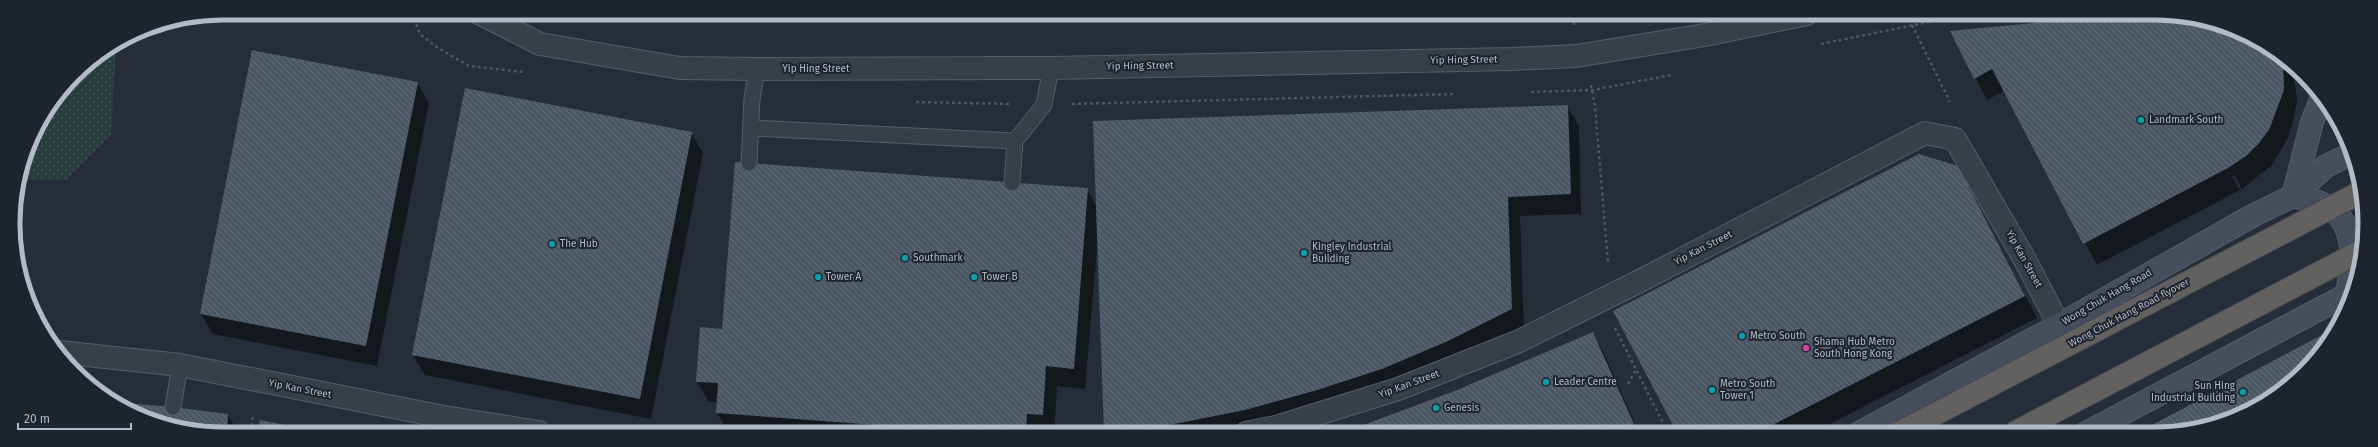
<svg xmlns="http://www.w3.org/2000/svg" width="2378" height="447" font-family="'Fira Sans',sans-serif">
<defs>
<pattern id="grass-dots" width="8" height="8" patternUnits="userSpaceOnUse"><rect width="8" height="8" fill="#293c3c"/><path d="M2 2h.1M6 6h.1" fill="none" stroke="#465657" stroke-width="1.8" stroke-linecap="round"/></pattern>
<pattern id="building-back-hatch" width="6" height="6" patternUnits="userSpaceOnUse"><rect width="6" height="6" fill="#4c5764"/><path d="M-1 5l2 2M0 0l6 6M5-1l2 2" fill="none" stroke="#636d79"/></pattern>
</defs>
<rect width="100%" height="100%" fill="#242d38"/>
<path fill="url(#grass-dots)" d="M116 47 111 135 66 180H20L29 143 75 75Z"/>
<g fill="#0007">
<path d="M2126 15H2182L2260 41 2288 66 2294 79 2297 100 2293 122 2287 140 2272 165 2242 189 2235 176H2232L2240 190 2097 265 2004 91 1987 100 1952 32Z"/>
<path d="M417 83 429 103 377 366 213 334 201 314Z"/>
<path d="M1567 106 1579 126 1581 214 1520 216 1524 331 1460 361 1242 433H1105L1098 237 1085 389 1057 386 1054 433H729L717 413 718 402H709L697 382 724 330 1087 189 1097 207Z"/>
<path d="M691 133 703 153 651 419 425 375 413 355Z"/>
<path d="M1958 167 2037 318 1812 433H1678L1640 360Z"/>
<path d="M2334 329 2303 373 2247 412 2168 434H2137Z"/>
<path d="M1593 333 1603 351 1639 433H1343L1457 391Z"/>
<path d="M115 403 173 408 228 415 238 432H196Z"/>
<path d="M261 421 319 432H259Z"/>
</g>
<g fill="url(#building-back-hatch)">
<path d="M2116 15H2182L2260 41 2283 62 2284 90 2269 130 2259 143 2246 156 2228 168 2083 244 1992 69 1974 79 1950 31Z"/>
<path d="M252 50 418 82 366 346 200 314Z"/>
<path d="M465 88 692 132 640 399 412 355Z"/>
<path d="M1568 105 1571 194 1508 197 1512 309 1448 341 1382 369 1314 391 1245 410 1174 424 1104 433 1093 121Z"/>
<path d="M1919 154 1958 166 2025 296 1757 433H1677L1613 311Z"/>
<path d="M735 162 1088 188 1074 369 1046 366 1043 415 1027 414 1026 433H983L716 413 718 383 696 382 700 327 722 329Z"/>
<path d="M2335 328 2303 373 2247 412 2168 434H2135Z"/>
<path d="M1593 332 1638 433H1342L1457 390Z"/>
<path d="M114 402 173 407 228 414 227 432H196L118 406Z"/>
<path d="M260 420 320 432H258Z"/>
</g>
<g fill="none" stroke-linecap="round" stroke-linejoin="round">
<defs>
<g id="service">
<path d="M751 128 1015 141"/>
<path d="M749 163 752 99 757 69"/>
<path d="M1012 183 1015 141 1044 105 1051 68"/>
<path d="M173 407 180 365"/>
</g>
<g id="minor">
<path d="M479 13 540 44 680 68 757 69 1051 68 1512 59 1576 56 1705 35 1807 14"/>
<path d="M59 352 180 365 444 417 539 432"/>
<path d="M1246 433 1276 427 1398 389 1517 342 1632 285 1925 133 1955 139 2025 260 2059 325"/>
</g>
<g id="secondary">
<path d="M2293 196C2302 199 2314 200 2323 204 2359 221 2352 263 2347 295"/>
<path d="M2293 196 2312 122 2322 97"/>
<path d="M1859 433 2059 325 2254 215 2293 196 2326 166 2351 154"/>
<path d="M2086 433 2350 293"/>
</g>
</defs>
<use href="#service" stroke="#555d67" stroke-width="17"/>
<use href="#minor" stroke="#555d67" stroke-width="24"/>
<use href="#secondary" stroke="#555d67" stroke-width="24"/>
<g stroke="#47595b" stroke-width="2.5" stroke-dasharray="3 3" stroke-linecap="butt">
<path d="M412 13 420 34 435 46 469 66 523 72"/>
<path d="M586 13 593 16"/>
<path d="M1574 25V20L1589 17 1588 14"/>
<path d="M1912 25 1950 102"/>
<path d="M1821 44 1963 15"/>
<path d="M1591 85 1595 106 1608 263"/>
<path d="M1531 92 1593 90 1671 75"/>
<path d="M916 102 1009 104"/>
<path d="M1072 104 1453 94"/>
<path d="M1615 328 1668 433"/>
<path d="M1628 384 1635 371"/>
<path d="M251 432 253 414"/>
</g>
<use href="#service" stroke="#373f49" stroke-width="15"/>
<use href="#minor" stroke="#373f49" stroke-width="22"/>
<use href="#secondary" stroke="#464e5c" stroke-width="22"/>
<defs>
<g id="trunk-bridge">
<path d="M1899 433 2359 193"/>
<path d="M2014 433 2363 250"/>
</g>
</defs>
<use href="#trunk-bridge" stroke="#424a54" stroke-width="24" stroke-linecap="butt"/>
<use href="#trunk-bridge" stroke="#62615f" stroke-width="22"/>
</g>
<g fill="#0f9aa8" stroke="#1d242e" stroke-width="1.5">
<circle cx="2141" cy="120" r="4"/>
<circle cx="552" cy="244" r="4"/>
<circle cx="1304" cy="253" r="4"/>
<circle cx="905" cy="258" r="4"/>
<circle cx="818" cy="277" r="4"/>
<circle cx="974" cy="277" r="4"/>
<circle cx="1742" cy="336" r="4"/>
<circle cx="1546" cy="382" r="4"/>
<circle cx="1712" cy="390" r="4"/>
<circle cx="2243" cy="392" r="4"/>
<circle cx="1436" cy="408" r="4"/>
</g>
<circle fill="#d1479c" stroke="#1d242e" stroke-width="1.5" cx="1806" cy="348" r="4"/>
<g text-anchor="middle" dominant-baseline="central" stroke-width="4" stroke-linejoin="round" paint-order="stroke">
<g font-size="10" fill="#b2bac5" stroke="#1d242e">
<text transform="translate(1464 60) rotate(-1)">Yip Hing Street</text>
<text transform="translate(1140 66) rotate(-1)">Yip Hing Street</text>
<text x="816" y="69">Yip Hing Street</text>
<text transform="translate(1703 248) rotate(-27)">Yip Kan Street</text>
<text transform="translate(2024 259) rotate(61)">Yip Kan Street</text>
<text transform="translate(2107 297) rotate(-30)">Wong Chuk Hang Road</text>
<text transform="translate(2129 313) rotate(-28)">Wong Chuk Hang Road flyover</text>
<text transform="translate(1409 384) rotate(-20)">Yip Kan Street</text>
<text transform="translate(300 389) rotate(11)">Yip Kan Street</text>
</g>
<g font-size="10" fill="#b2bac5" stroke="#1d242e" text-anchor="start">
<text x="2149" y="120">Landmark South</text>
<text x="560" y="244">The Hub</text>
<text x="1312" y="247">Kingley Industrial<tspan x="1312" dy="12">Building</tspan></text>
<text x="913" y="258">Southmark</text>
<text x="826" y="277">Tower A</text>
<text x="982" y="277">Tower B</text>
<text x="1750" y="336">Metro South</text>
<text x="1814" y="342">Shama Hub Metro<tspan x="1814" dy="12">South Hong Kong</tspan></text>
<text x="1554" y="382">Leader Centre</text>
<text x="1720" y="384">Metro South<tspan x="1720" dy="12">Tower 1</tspan></text>
<text x="2235" y="386" text-anchor="end">Sun Hing<tspan x="2235" dy="12">Industrial Building</tspan></text>
<text x="1444" y="408">Genesis</text>
</g>
</g>
<path d="M0 0H2378V447H0ZM223 20H2155A203 203 0 0 1 2358 223V224A203 203 0 0 1 2155 427H223A203 203 0 0 1 20 224V223A203 203 0 0 1 223 20Z" fill="#1d242e" fill-rule="evenodd"/>
<path fill="none" stroke="#b2bac5" stroke-width="5" d="M223 20H2155A203 203 0 0 1 2358 223V224A203 203 0 0 1 2155 427H223A203 203 0 0 1 20 224V223A203 203 0 0 1 223 20Z"/>
<path d="M18 423v6h113v-6" fill="none" stroke="#b2bac5" stroke-width="2"/>
<text x="24" y="423" font-size="12" fill="#b2bac5" stroke="#1d242e" stroke-width="3" paint-order="stroke">20 m</text>
</svg>
